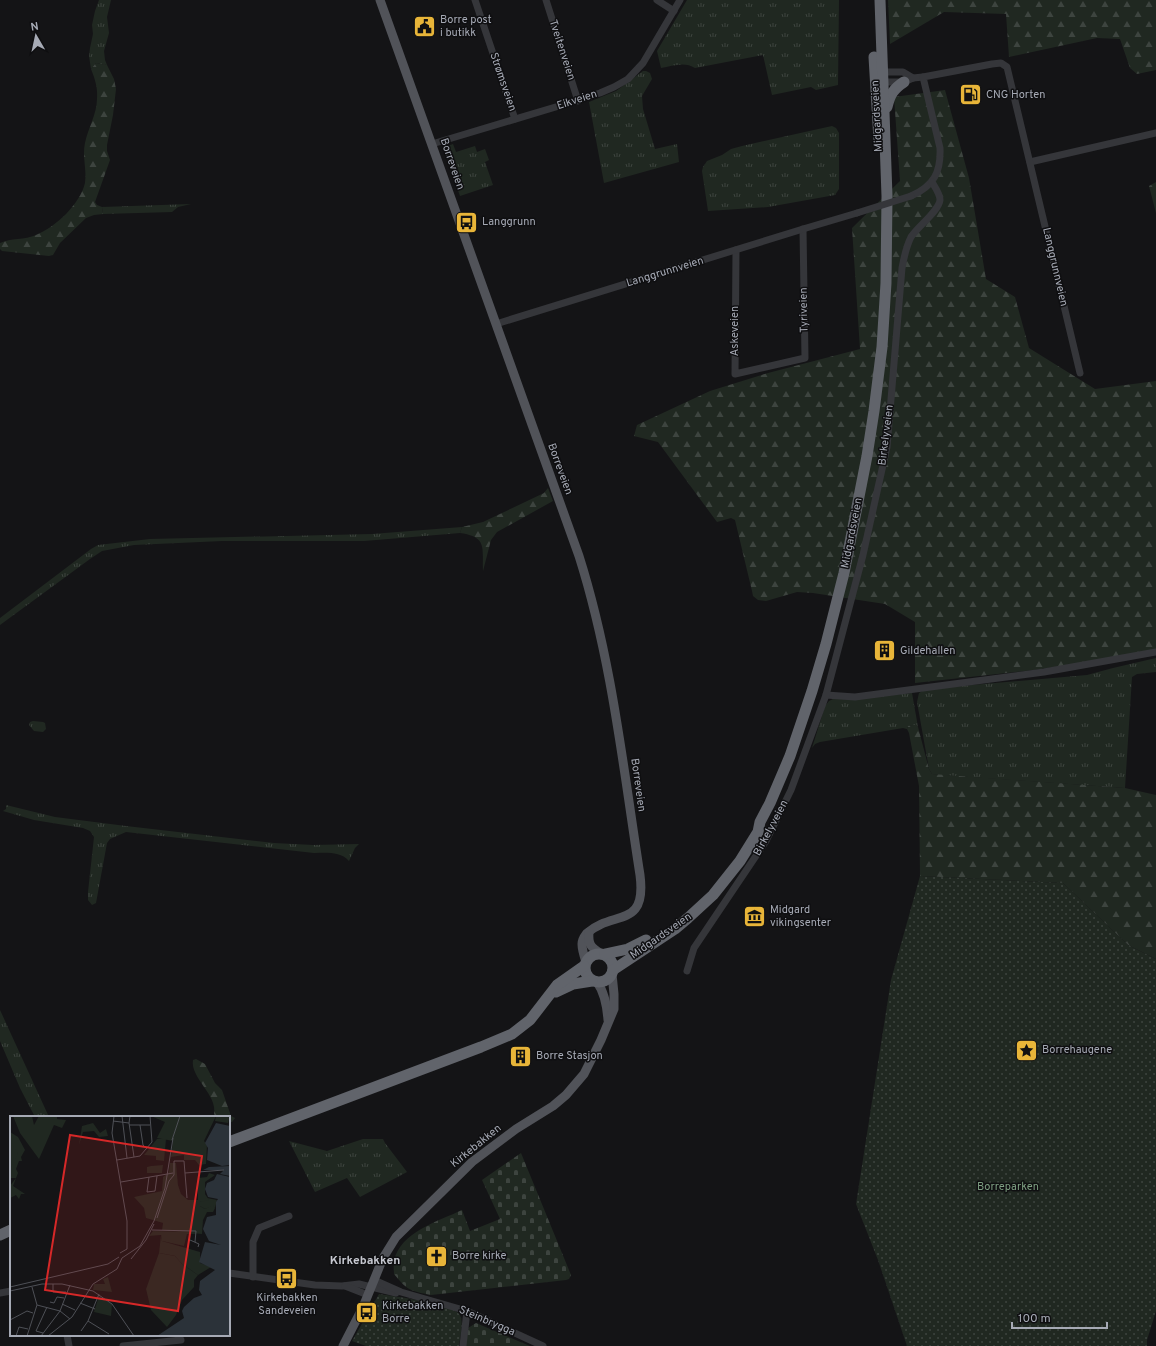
<svg xmlns="http://www.w3.org/2000/svg" width="1156" height="1346" font-family="Overpass,sans-serif">
<defs>
<pattern id="grass-tufts" width="24" height="20" patternUnits="userSpaceOnUse"><rect width="24" height="20" fill="#202821"/><path d="M3 7l-1-3M5 7V3M7 7l1-3M15 17l-1-3M17 17v-4M19 17l1-3" fill="none" stroke="#3d443f"/></pattern>
<pattern id="forest-firs" width="22" height="20" patternUnits="userSpaceOnUse"><rect width="22" height="20" fill="#202821"/><path d="M5 1l3.5 6h-7zM16 11l3.5 6h-7z" fill="#3d443f"/></pattern>
<pattern id="cemetery-stones" width="16" height="16" patternUnits="userSpaceOnUse"><rect width="16" height="16" fill="#202821"/><path d="M2 7V4a2 2 0 0 1 4 0v3zM10 15v-3a2 2 0 0 1 4 0v3z" fill="#3d443f"/></pattern>
<pattern id="park-dots" width="8" height="8" patternUnits="userSpaceOnUse"><rect width="8" height="8" fill="#202821"/><path d="M2 2h.1M6 6h.1" fill="none" stroke="#3d443f" stroke-width="1.8" stroke-linecap="round"/></pattern>
</defs>
<rect width="100%" height="100%" fill="#141416"/>
<g fill="url(#grass-tufts)">
<path d="M99 0H111L107 17 109 33 104 51 105 60 107 65 96 63 91 69 89 56 90 48 93 34 92 25 95 11Z"/>
<path d="M687 0H839L838 85 816 90 811 87 772 95 763 55 695 68C685 61 672 66 661 68L657 51Z"/>
<path d="M643 71H646L650 73 652 79 642 96 643 109 655 149 677 144 679 162 604 183 589 102 616 91Z"/>
<path d="M832 126 836 128 839 133V189L835 195 768 207 708 211 702 171 703 167 707 161 722 155 731 149 742 146Z"/>
<path d="M453 144 456 152 475 146 477 152 485 149 489 160 485 162 493 185 460 196 443 148Z"/>
<path d="M191 204 178 207 172 212 103 214 102 207Z"/>
<path d="M462 527 460 533 364 541H222L134 545 102 551 90 559 0 625V618L91 549 98 545 150 539 372 534Z"/>
<path d="M1156 658V672L1137 674 1132 677 1125 788 940 775 932 774 929 769 917 702 919 693 926 689 1087 675 1113 668Z"/>
<path d="M912 693 918 727 916 725 908 726 907 729 903 728 820 742 815 744 812 748 825 706 829 701 835 698Z"/>
<path d="M33 721 43 722 45 723 46 729 43 732 34 731 29 725 30 722Z"/>
<path d="M6 805 55 817 126 826 274 843 313 845 359 844 355 848 349 861C340 851 326 853 314 853L126 832 110 839 107 843 96 903 92 905 88 900V892L94 837 90 831 83 828 34 820 3 811 6 809Z"/>
<path d="M0 1010 49 1117H35L20 1088 0 1041Z"/>
<path d="M363 1139H383L385 1143 407 1172 360 1197 347 1178 315 1192 289 1141 327 1151Z"/>
</g>
<g fill="url(#forest-firs)">
<path d="M888 0H1156V70L1137 74 1130 68 1120 39 1097 38 1009 57 1006 14 944 12 890 44Z"/>
<path d="M96 63 107 65 114 79 116 89 113 115 107 145V151L110 160 95 202 97 205 102 207 103 214 94 215 86 218 60 243 53 255 49 256 2 251 0 249V243C11 238 25 240 36 235 56 227 80 204 85 183 87 169 82 156 85 143 88 128 97 114 97 99 98 88 95 79 91 69Z"/>
<path d="M945 90 969 178 986 279 1015 297 1029 348 1095 389 1156 381V652L1034 670 915 683V622L885 604 813 593 797 592 766 601 758 600 753 596 752 591 735 520 731 518 717 522 658 442 634 436 637 425 710 391 768 373 860 349 852 228 900 181 894 97Z"/>
<path d="M1156 182V213L1149 186Z"/>
<path d="M548 488 553 501 497 532 491 540 483 571C482 548 488 537 460 533L462 527 483 522 544 493Z"/>
<path d="M913 725H916L918 727 929 769 932 774 1125 788 1156 795V959L1128 945 1063 883 920 876 919 786 909 733 907 729 908 726Z"/>
<path d="M196 1059 205 1064 215 1083 222 1090 231 1116 235 1118 232 1122H229V1117H216L214 1114C218 1095 190 1078 193 1060Z"/>
</g>
<g fill="url(#cemetery-stones)">
<path d="M521 1153 571 1275 569 1279 566 1280 431 1295C410 1291 407 1290 394 1274 394 1270 393 1265 394 1261 400 1232 439 1221 462 1210L470 1231 500 1219 482 1180Z"/>
<path d="M476 1323 530 1346H466L468 1328Z"/>
</g>
<g fill="url(#park-dots)">
<path d="M920 876 1063 883 1128 945 1156 959V1311L1147 1340V1346H907L878 1260 856 1204 891 980Z"/>
<path d="M379 1294C392 1296 455 1304 460 1315 464 1323 460 1337 459 1346H366L352 1341Z"/>
</g>
<g fill="none" stroke-linecap="round" stroke-linejoin="round">
<g stroke="#35363a" stroke-width="7">
<path d="M475 0 515 119"/>
<path d="M546 0 578 101"/>
<path d="M657 0 674 11"/>
<path d="M880 74 883 72H903L913 78"/>
<path d="M881 81 883 82H904L913 78 923 77"/>
<path d="M432 144 569 103 600 93 614 87 628 79 643 63 680 0"/>
<path d="M1030 162 1156 133"/>
<path d="M911 196C934 186 941 172 940 148L923 77 992 64 1001 63 1007 67 1080 373"/>
<path d="M736 250 735 374 805 358 803 229"/>
<path d="M496 324 803 229 857 213"/>
<path d="M826 695 855 697 1044 672 1156 652"/>
<path d="M687 971 694 948 766 841 791 790 826 695 863 555 887 447 902 268C904 257 906 247 911 237 918 226 939 211 940 200 940 194 935 187 932 182"/>
<path d="M229 1273 315 1285 342 1286 359 1284 396 1293"/>
<path d="M253 1277V1242L259 1228 289 1216"/>
<path d="M374 1280 401 1292 467 1311 543 1346"/>
<path d="M345 1286 368 1295"/>
<path d="M0 1293 11 1291"/>
<path d="M67 1335 69 1346"/>
<path d="M123 1346 181 1340"/>
<path d="M463 1346 467 1311"/>
</g>
<g stroke="#515359" stroke-width="9">
<path d="M380 0 579 556C612 660 623 767 640 875 647 929 613 910 587 933 584 937 582 939 582 944 582 950 584 956 586 962"/>
<path d="M589 932C588 945 591 947 600 953"/>
<path d="M597 982C605 993 607 1006 608 1020"/>
<path d="M343 1346 363 1307 383 1258 396 1237 472 1162 516 1129 553 1106 566 1095 584 1074 601 1040 614 1009V994L612 974"/>
</g>
<g stroke="#61646b" stroke-width="11">
<path d="M874 57 879 140"/>
<path d="M887 107C890 95 893 89 904 82"/>
<circle cx="599" cy="968" r="14"/>
<path d="M605 954 628 949 646 940"/>
<path d="M613 970 675 929 688 918 713 895 740 861 758 832 760 822 770 803 790 756 812 691 826 644 844 573 867 456 874 411 882 347 886 283 887 196 880 0"/>
<path d="M556 992 573 984 592 981"/>
<path d="M229 1142 481 1047 512 1034 530 1020 557 985 584 966"/>
<path d="M0 1235 11 1230"/>
</g>
<path stroke="#35363a" stroke-width="7" d="M857 213 911 196"/>
</g>
<defs>
<symbol id="civic-square" viewBox="-11 -11 22 22"><rect x="-9" y="-9" width="18" height="18" rx="4" fill="#e8b539" stroke="#0f0f11"/><path d="M-.6-6.5H3V-4.5H.6V-3L4-1V1h2V6H-6V1h2V-1L-.6-3ZM-1.2 2.5V6h2.4V2.5Z" fill="#111"/></symbol>
<symbol id="fuel-square" viewBox="-11 -11 22 22"><rect x="-9" y="-9" width="18" height="18" rx="4" fill="#e8b539" stroke="#0f0f11"/><path d="M-5.5-6h7V0h2V4h1.3V-2.5L3-4.5l.8-.8L6-3V5H2.5V1h-1V6h-7ZM-4.2-4.7v3.2H.2V-4.7Z" fill="#111"/></symbol>
<symbol id="bus-square" viewBox="-11 -11 22 22"><rect x="-9" y="-9" width="18" height="18" rx="4" fill="#e8b539" stroke="#0f0f11"/><path d="M-5-6H5V4H4V6H2V4H-2V6H-4V4H-5ZM-3.5-4V0h7V-4ZM-3.5 1.2v1.5H-2V1.2ZM2 1.2v1.5H3.5V1.2Z" fill="#111"/></symbol>
<symbol id="building-square" viewBox="-11 -11 22 22"><rect x="-9" y="-9" width="18" height="18" rx="4" fill="#e8b539" stroke="#0f0f11"/><path d="M-4-6H4V6H1V3H-1V6H-4ZM-2.5-4.3h1.7v1.8h-1.7ZM.8-4.3h1.7v1.8H.8ZM-2.5-1h1.7V.8h-1.7ZM.8-1h1.7V.8H.8Z" fill="#111"/></symbol>
<symbol id="museum-square" viewBox="-11 -11 22 22"><rect x="-9" y="-9" width="18" height="18" rx="4" fill="#e8b539" stroke="#0f0f11"/><path d="M0-6L6-3V-2H-6V-3ZM-5-1h2V3h-2ZM-1-1h2V3h-2ZM3-1h2V3H3ZM-6 4H6V6H-6Z" fill="#111"/></symbol>
<symbol id="sight-square" viewBox="-11 -11 22 22"><rect x="-9" y="-9" width="18" height="18" rx="4" fill="#e8b539" stroke="#0f0f11"/><path d="M0-6L1.8-2.2L6-1.7L2.9 1.2L3.7 5.4L0 3.3L-3.7 5.4L-2.9 1.2L-6-1.7L-1.8-2.2Z" fill="#111"/></symbol>
<symbol id="church-square" viewBox="-11 -11 22 22"><rect x="-9" y="-9" width="18" height="18" rx="4" fill="#e8b539" stroke="#0f0f11"/><path d="M-1.2-6h2.4v3.5h3.3v2.4h-3.3V6h-2.4V-.1h-3.3v-2.4h3.3Z" fill="#111"/></symbol>
</defs>
<g fill-rule="evenodd">
<use href="#civic-square" x="412" y="14" width="25" height="25"/>
<use href="#fuel-square" x="958" y="82" width="25" height="25"/>
<use href="#bus-square" x="454" y="210" width="25" height="25"/>
<use href="#building-square" x="872" y="638" width="25" height="25"/>
<use href="#museum-square" x="742" y="904" width="25" height="25"/>
<use href="#sight-square" x="1014" y="1038" width="25" height="25"/>
<use href="#building-square" x="508" y="1044" width="25" height="25"/>
<use href="#church-square" x="424" y="1244" width="25" height="25"/>
<use href="#bus-square" x="274" y="1266" width="25" height="25"/>
<use href="#bus-square" x="354" y="1300" width="25" height="25"/>
</g>
<g text-anchor="middle" dominant-baseline="central" stroke-width="3" stroke-linejoin="round" paint-order="stroke">
<g font-size="11" fill="#a6aab5" stroke="#0f0f11" text-anchor="start">
<text x="440" y="20">Borre post<tspan x="440" dy="13">i butikk</tspan></text>
<text x="986" y="95">CNG Horten</text>
<text x="482" y="222">Langgrunn</text>
<text x="900" y="651">Gildehallen</text>
<text x="770" y="910">Midgard<tspan x="770" dy="13">vikingsenter</tspan></text>
<text x="1042" y="1050">Borrehaugene</text>
<text x="536" y="1056">Borre Stasjon</text>
<text x="452" y="1256">Borre kirke</text>
<text x="287" y="1298" text-anchor="middle">Kirkebakken<tspan x="287" dy="13">Sandeveien</tspan></text>
<text x="382" y="1306">Kirkebakken<tspan x="382" dy="13">Borre</tspan></text>
</g>
<g font-size="11" fill="#a6aab5" stroke="#0f0f11">
<text transform="translate(562 50) rotate(72)">Tveitenveien</text>
<text transform="translate(503 82) rotate(71)">Strømsveien</text>
<text transform="translate(577 100) rotate(-18)">Eikveien</text>
<text transform="translate(877 116) rotate(-93)">Midgardsveien</text>
<text transform="translate(452 164) rotate(71)">Borreveien</text>
<text transform="translate(1055 267) rotate(77)">Langgrunnveien</text>
<text transform="translate(665 272) rotate(-17)">Langgrunnveien</text>
<text transform="translate(804 310) rotate(-91)">Tyriveien</text>
<text transform="translate(735 331) rotate(-90)">Askeveien</text>
<text transform="translate(886 435) rotate(-83)">Birkelyveien</text>
<text transform="translate(560 469) rotate(70)">Borreveien</text>
<text transform="translate(852 533) rotate(-79)">Midgardsveien</text>
<text transform="translate(638 785) rotate(82)">Borreveien</text>
<text transform="translate(771 828) rotate(-62)">Birkelyveien</text>
<text transform="translate(661 936) rotate(-35)">Midgardsveien</text>
<text transform="translate(476 1146) rotate(-39)">Kirkebakken</text>
<text transform="translate(487 1321) rotate(23)">Steinbrygga</text>
</g>
<g font-size="11" fill="#7e9f82" stroke="#0f0f11">
<text x="1008" y="1187">Borreparken</text>
</g>
<g font-size="12" font-weight="bold" fill="#c7c9d1" stroke="#0f0f11">
<text x="365" y="1261">Kirkebakken</text>
</g>
</g>
<g transform="translate(10 1116)">
<rect width="220" height="220" fill="#141416"/>
<path d="M3 0H22L24 9 29 0H47V3L56 4 52 12 44 9 29 43 10 17ZM206 0H220L218 7 205 5ZM83 7 90 17 96 13 98 20 89 21 84 15 73 16 69 29 72 10ZM0 16 8 21 15 34 11 41 12 45H9L6 53 8 57 3 70 15 78H11L9 83 6 79 0 82V70L6 62H0ZM147 23H156L154 45 146 44V40L134 39ZM141 50 153 49 152 57H137V51ZM197 82 207 84 205 92 203 90 195 93 190 90V86ZM143 115 185 116 186 118H177L174 130 152 125 151 119 139 120Z" fill="#202821"/>
<path d="M141 0H206L194 25 197 29 196 48 189 49 185 44H174V39L161 41 163 25 147 22 155 6ZM160 47H166L168 69 171 78 178 84H188V62L197 61 199 57 205 59 195 66V78L199 84 190 86V90L195 93 203 89 205 92 203 96H197L193 104 192 118 152 114 153 107 136 102 134 92 124 81 152 75 153 61 159 56ZM151 119 152 125 190 136V147L201 151 188 159 172 148 165 140 149 137Z" fill="#202821"/>
<path d="M98 161 102 176 83 174 84 168H95L93 163ZM89 180 102 188 101 200 84 196Z" fill="#202821"/>
<path d="M0 25 8 37 0 54ZM149 137 165 140 172 148 188 159 184 164V171L172 184 166 199 157 211 141 194 136 173Z" fill="#202821"/>
<path d="M206 7 220 10V49L212 50 197 44 198 32 195 27ZM220 50V60L210 58 214 54H193L199 51ZM207 58 220 61V220H147L174 202 172 195 174 191 184 182 192 179 189 174 190 165 205 154 189 146 195 126 211 129 199 125 193 113 197 101 206 99V86L208 83 198 81 195 73 197 67 204 64Z" fill="#2b3239"/>
<path fill="none" stroke="#4e5056" stroke-width="1" d="M104 0 102 17 117 105V133L110 137M112 0 117 42M120 0 119 7 124 41M103 5 119 7M119 9H140M130 9 133 29 137 33M162 24 170 0M107 44 130 40 142 26 140 0M175 57 214 54M139 61 137 76 145 75 147 60M111 66 163 57M147 102 159 65 164 59V45H174L177 82M142 114 186 115 185 126M180 124 189 128 188 131M112 142 130 130 144 105 155 72 163 22M121 143 136 124 144 108M43 168V176H56M0 171 98 148 109 141M0 175 32 168H52L83 175 102 188 124 220M89 178 78 205 99 218M40 186 44 187 47 181 54 182M70 187 85 193M52 188 65 194M27 189 50 195 60 203M0 204 17 195 23 197M71 215 78 205M33 217 26 215 37 191M6 220 9 211 18 213M17 220 27 189 22 171M31 220 50 195 60 169M38 220 62 201 83 168 107 153 112 142"/>
<path fill="#d62828" fill-opacity="0.15" stroke="#d62828" stroke-width="2" d="M60 19 192 40 168 195 35 174Z"/>
<rect width="220" height="220" fill="none" stroke="#a6aab5" stroke-width="2"/>
</g>
<g transform="translate(36 36) rotate(351)" stroke="#0f0f11" stroke-width="3" paint-order="stroke">
<path d="M0-3L7 15L0 10L-7 15Z" fill="#a6aab5"/>
<text y="-6" font-size="11" font-weight="bold" text-anchor="middle" fill="#a6aab5">N</text>
</g>
<path d="M1012 1322v6h95v-6" fill="none" stroke="#a6aab5" stroke-width="2"/>
<text x="1018" y="1322" font-size="12" fill="#a6aab5" stroke="#0f0f11" stroke-width="3" paint-order="stroke">100 m</text>
</svg>
